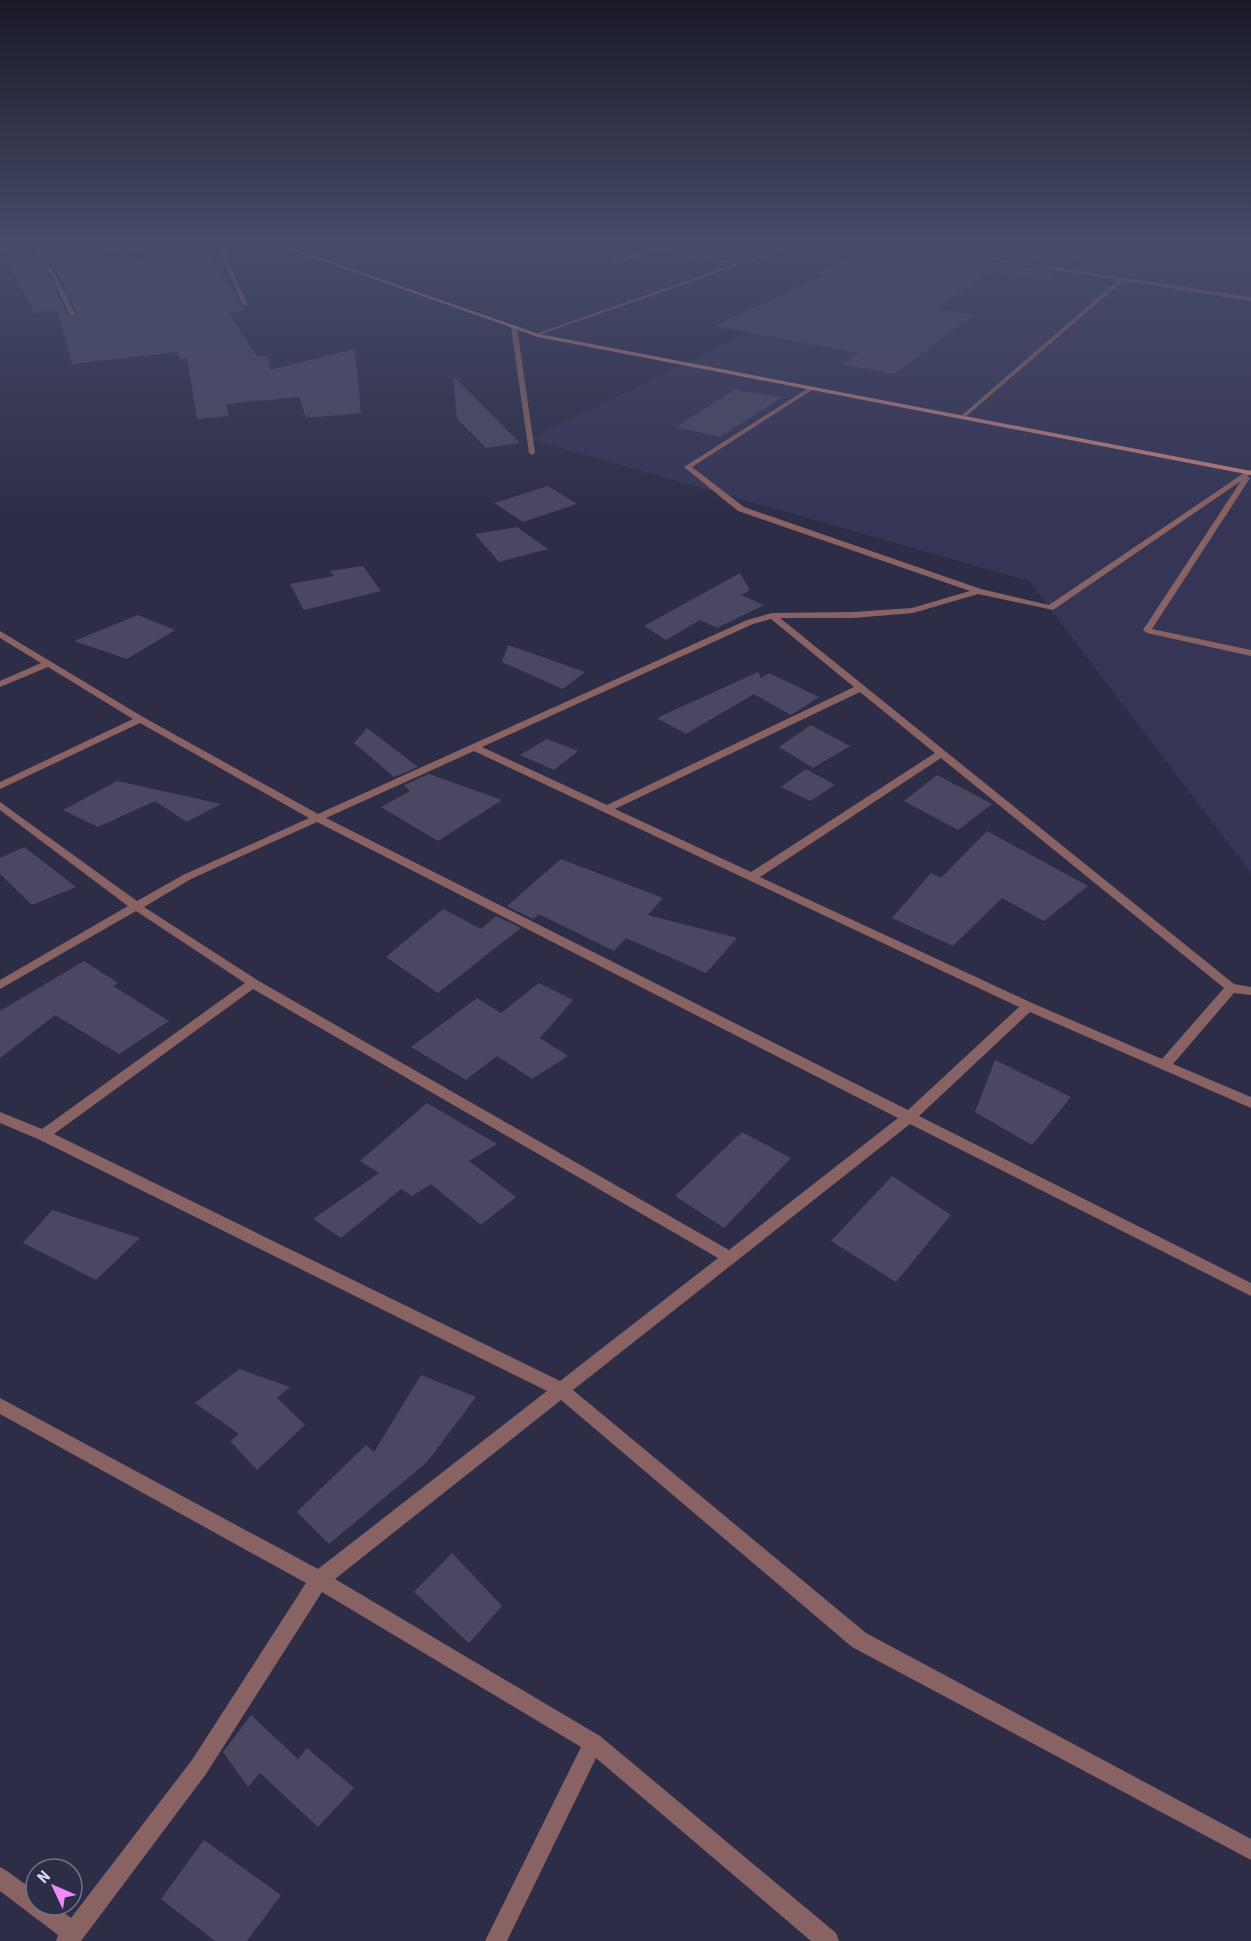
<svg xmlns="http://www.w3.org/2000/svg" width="1251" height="1941" font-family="'Roboto Condensed',sans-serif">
<rect width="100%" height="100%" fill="#2e2d47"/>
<g fill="#363555">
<path d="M0 245H233L0 251Z"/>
<path d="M928 245H1251V873L1029 581 529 439Z"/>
</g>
<g fill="#4a4763">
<path d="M0 245H107L1 248Z"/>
<path d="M944 245H1102L1068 267 944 248Z"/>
<path d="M872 249 943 263 944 254 1059 273 1048 280 990 271 934 309 974 315 894 374 841 364 859 353 714 326 821 276 813 274Z"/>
<path d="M167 250H208L244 311 229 313 257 357 267 356 270 370 355 349 361 413 306 418 299 397 226 404 229 416 197 419 187 358 180 359 177 352 72 364 57 310 35 313 9 268H17L6 254H33L49 275 67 315 73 318 77 313 57 273 43 253 107 252V257L129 255 132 259 166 256Z"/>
<path d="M453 376 520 443 486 448 457 419Z"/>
<path d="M734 390 783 397 720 437 676 427Z"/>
<path d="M548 486 577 504 523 522 494 503Z"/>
<path d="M517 527 548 549 499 562 475 534Z"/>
<path d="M363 566 381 591 304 610 290 584 334 576 330 571Z"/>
<path d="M740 573 750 590 741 595 764 605 717 628 700 620 666 640 644 626Z"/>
<path d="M138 615 175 630 127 659 74 641Z"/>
<path d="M508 645 585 672 563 689 502 662Z"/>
<path d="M758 672 761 678 769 673 819 697 791 715 754 694 686 734 657 718Z"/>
<path d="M811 725 850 746 813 768 779 747Z"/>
<path d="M367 728 418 767 394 777 354 743Z"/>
<path d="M547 739 578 751 554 770 520 755Z"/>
<path d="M806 769 835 785 810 801 781 787Z"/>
<path d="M429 774 502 800 438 841 381 807 410 791 404 785Z"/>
<path d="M937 775 992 804 958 830 904 801Z"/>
<path d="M117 781 136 785 221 804 187 822 155 801 98 827 63 810Z"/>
<path d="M987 831 1088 886 1044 921 1002 898 953 946 892 918 931 873 941 878Z"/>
<path d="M24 847 76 887 32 905 0 874V858Z"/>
<path d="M561 859 663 898 648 915 737 938 706 973 626 938 614 951 539 914 533 919 507 906Z"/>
<path d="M443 909 481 929 496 916 521 928 438 993 386 957Z"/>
<path d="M84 961 118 983 113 986 169 1021 119 1054 55 1015 0 1058V1011Z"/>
<path d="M539 983 573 1000 540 1038 568 1056 532 1079 497 1056 466 1080 411 1047 477 998 501 1013Z"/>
<path d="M995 1060 1071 1097 1032 1145 975 1112Z"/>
<path d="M427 1103 497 1144 469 1161 516 1197 481 1225 431 1184 412 1196 401 1189 341 1238 313 1219 379 1173 360 1161Z"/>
<path d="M742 1132 791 1158 724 1228 675 1196Z"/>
<path d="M892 1176 951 1215 896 1282 831 1241Z"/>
<path d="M52 1210 140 1238 96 1280 23 1243Z"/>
<path d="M239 1369 290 1387 277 1398 305 1425 257 1470 230 1441 239 1434 195 1403Z"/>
<path d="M421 1375 476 1397 427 1462 329 1544 297 1512 366 1445 374 1452Z"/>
<path d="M452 1553 502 1606 469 1643 414 1592Z"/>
<path d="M251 1715 298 1759 307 1748 354 1788 318 1827 260 1773 248 1787 223 1752Z"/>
<path d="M204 1840 281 1895 247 1941H215L161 1899Z"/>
</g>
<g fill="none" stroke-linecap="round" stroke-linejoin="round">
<g fill="#896263" fill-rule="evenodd">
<path d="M195 245H235L229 247 226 257 248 306 243 305 222 257 224 247 39 251 55 274 75 314 72 316 69 314 51 274 34 252H0V250Z"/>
<path d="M641 245H648L739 263 791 245H796L536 336V334L734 264 656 249 614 264 610 263 650 248Z"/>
<path d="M900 245H908L1251 297V301L1123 281 963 419 961 418V416L1118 280Z"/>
<path d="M514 325 517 327 535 453 532 455 529 453 511 327Z"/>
<path d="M810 387 815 388 692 467 744 507 981 589 1049 605 1247 471 1251 470V474L1247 476 1250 478 1152 629 1251 650V656L1147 633 1143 630 1241 481 1053 610 978 594 913 613 853 618H780L1234 984 1251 987V995L1234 993 1173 1064 1251 1097V1108L1030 1012 919 1116 1251 1283V1296L910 1124 573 1390 866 1633 1251 1839V1860L852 1647 561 1400 335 1579 600 1736 836 1933 839 1941H811L596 1758 507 1941H485L581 1747 322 1592 206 1774 81 1941H56L58 1935 0 1891V1867L7 1871 36 1892V1905H54L71 1918 192 1760 306 1583 0 1414V1398L318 1569 547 1391 38 1139 0 1123V1112L42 1129 245 983 136 911 0 989V980L128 906 0 810V802L137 901 183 875 309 818 140 723 0 789V782L133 719 48 667 0 687V681L41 663 0 638V631L143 717 318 814 747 620 772 613 853 612 912 608 970 591 738 511 684 467ZM771 619 854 687 607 805 482 747 753 624ZM860 692 935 753 751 872 615 809ZM474 751 1019 1007 908 1110 326 818ZM941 758 1224 988 1162 1059 1032 1003 760 877ZM317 822 898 1118 729 1250 257 980 144 907 191 879ZM253 989 718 1258 560 1381 54 1134Z"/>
</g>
<path fill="#bb7d7e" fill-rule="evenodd" d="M278 245H283L539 334 1251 471V475L538 337Z"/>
</g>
<linearGradient id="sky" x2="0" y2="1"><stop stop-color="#191927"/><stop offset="0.47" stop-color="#464c69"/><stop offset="1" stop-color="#464c69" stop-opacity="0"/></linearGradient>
<rect width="1251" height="516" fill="url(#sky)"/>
<g transform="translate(54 1887) rotate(314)"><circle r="28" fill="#2e2d47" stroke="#727289" stroke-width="1.5"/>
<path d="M0-4.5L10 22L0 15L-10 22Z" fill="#ef8bf7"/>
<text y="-9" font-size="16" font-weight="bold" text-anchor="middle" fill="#d9daeb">N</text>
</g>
</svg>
